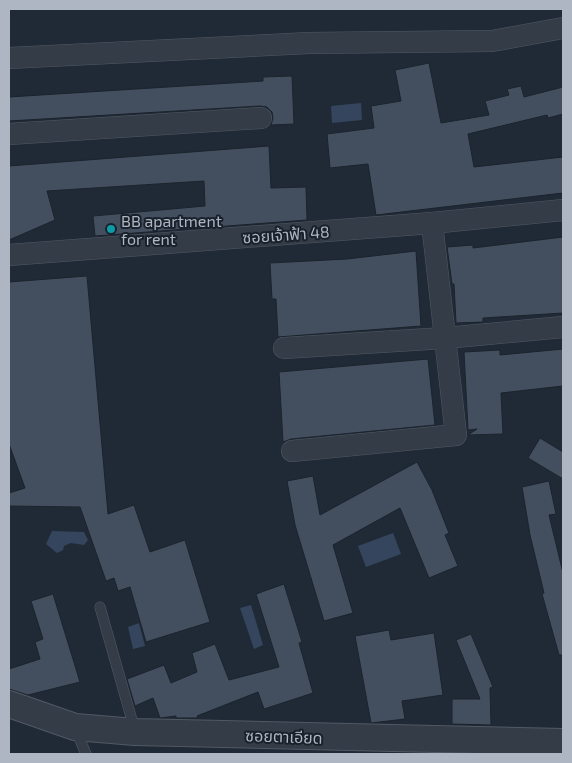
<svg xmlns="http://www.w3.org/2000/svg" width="572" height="763" font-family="'Exo 2','Noto Sans Thai',sans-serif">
<rect width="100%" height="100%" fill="#202a36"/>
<g fill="#34455d">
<path d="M361 103 362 120 332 123 331 106Z"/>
<path d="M52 531 84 532 88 540 84 545 71 543 64 546 63 550 57 553 46 544Z"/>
<path d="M393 533 401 554 366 567 358 546Z"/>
<path d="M251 605 263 645 254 649 240 608Z"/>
<path d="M139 623 145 646 133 649 128 627Z"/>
</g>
<g fill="#434f5e" stroke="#1b232d">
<path d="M429 63 441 123 489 115 485 101 509 95 507 89 521 86 524 97 563 87V114L548 118 547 115 468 134 474 167 563 157V193L376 215 368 164 330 168 327 134 374 128 371 106 401 101 395 70Z"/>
<path d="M292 76 294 124 271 125 273 118 272 112 267 107 260 106 9 121V97L263 81V77Z"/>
<path d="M269 146 271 188 306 187 307 220 95 236 93 216 205 206 204 181 47 191 55 220 9 240V166Z"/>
<path d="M563 237V313L483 318V322L456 323 454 284H452L447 247 473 245V248Z"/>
<path d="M416 251 421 326 278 337 276 299H272L270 263 347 259Z"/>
<path d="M87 276 108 514 134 505 150 552 185 540 210 622 146 642 130 587 118 591 114 578 106 581 80 507 9 506V493L25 488 9 444V282Z"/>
<path d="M563 349V386L501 393 503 434 468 435 477 429 468 430 464 352 500 350V355Z"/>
<path d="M428 359 435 425 291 439 283 442 279 372Z"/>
<path d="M540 438 563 452V479L528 458Z"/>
<path d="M417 462 432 490 449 533 445 535 458 566 429 578 400 508 333 545 353 613 324 621 295 525 287 481 313 476 320 515Z"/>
<path d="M549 481 556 514 549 515 563 573V655H559L542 594 544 593 530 535 522 487Z"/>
<path d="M284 584 302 642 299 643 313 693 264 709 258 692 197 716 198 718H176V716L160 718 153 698 135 706 127 679 164 665 171 683 197 672 192 653 215 644 229 680 279 667 256 594Z"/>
<path d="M53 594 80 682 28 695 9 689V669L40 659 35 642 43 639 31 601Z"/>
<path d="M389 630 391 640 434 633 443 695 402 701 405 719 371 723 355 636Z"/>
<path d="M471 634 493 687 490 688 491 725 452 724V699H480L456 640Z"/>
</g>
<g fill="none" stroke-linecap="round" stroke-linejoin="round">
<defs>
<g id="service">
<path d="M100 607 135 731"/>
<path d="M75 728 86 754"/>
</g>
<g id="minor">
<path d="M9 58 309 43 492 41 563 28"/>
<path d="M9 134 261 118"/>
<path d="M9 255 432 223 563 210"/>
<path d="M284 348 445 338 563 327"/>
<path d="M292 451 456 435 432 223"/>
</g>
<path id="tertiary" d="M9 704 75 727 135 732 563 742"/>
</defs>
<use href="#service" stroke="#515964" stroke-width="11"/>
<use href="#minor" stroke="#515964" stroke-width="22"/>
<use href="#tertiary" stroke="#515964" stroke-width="28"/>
<use href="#service" stroke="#343c47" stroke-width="10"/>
<use href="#minor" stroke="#343c47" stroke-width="21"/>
<use href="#tertiary" stroke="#343c47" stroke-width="26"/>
</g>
<circle fill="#0f9aa8" stroke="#19212b" stroke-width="2" cx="111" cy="229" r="5"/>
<g text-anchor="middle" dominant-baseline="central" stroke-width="4" stroke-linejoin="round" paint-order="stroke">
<g font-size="16" fill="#aeb6c3" stroke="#19212b" text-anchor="start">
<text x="121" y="220">BB apartment<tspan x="121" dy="18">for rent</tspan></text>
</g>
<g font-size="16" fill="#aeb6c3" stroke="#19212b">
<text transform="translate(286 234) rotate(-4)">ซอยเจ้าฟ้า 48</text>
<text transform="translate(284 736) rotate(2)">ซอยตาเอียด</text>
</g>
</g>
<rect width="572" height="763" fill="none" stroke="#aeb6c3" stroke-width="20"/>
</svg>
